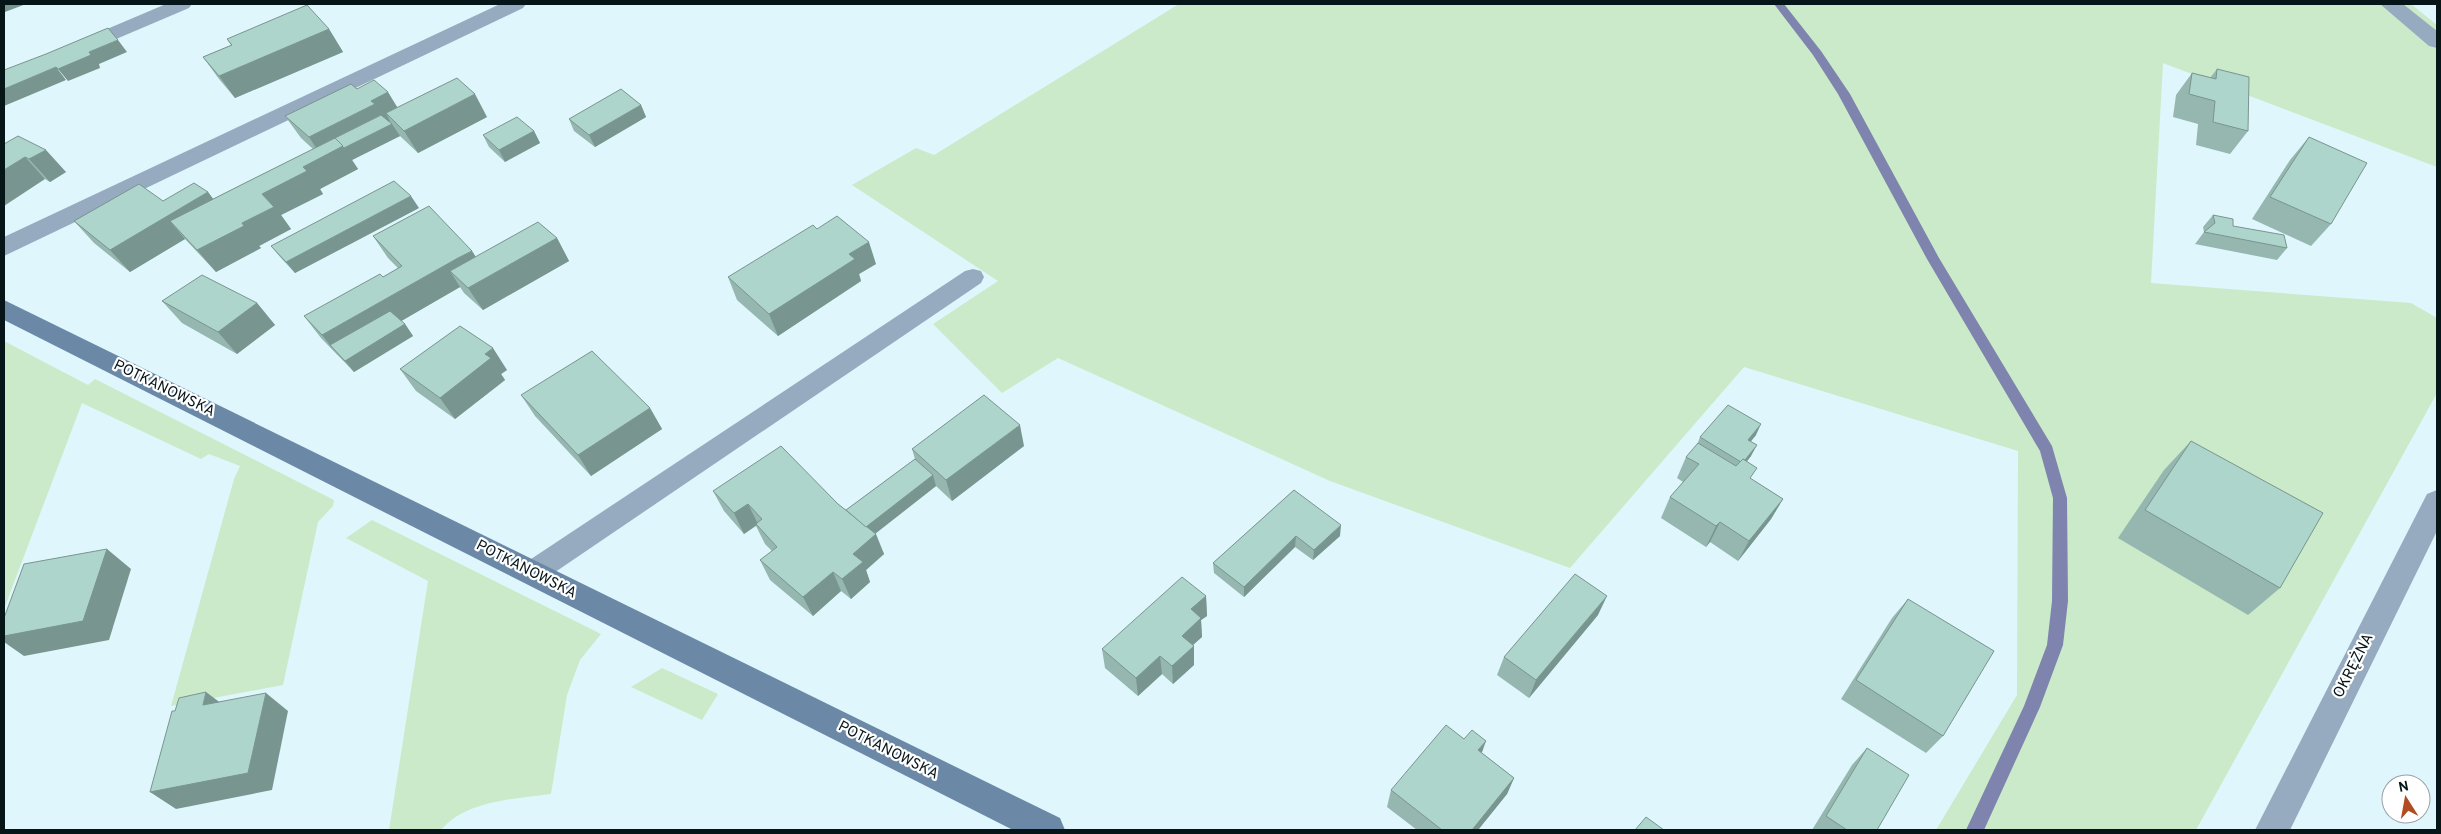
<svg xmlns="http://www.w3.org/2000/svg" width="2441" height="834" font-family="Overpass,sans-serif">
<rect width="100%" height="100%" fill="#dff7fc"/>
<g fill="#caeac9">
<path d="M1179 4H2411L2437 25V167L2163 63 2151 283 2411 303 2437 318V393L2196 830H1936L2017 695 2018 451 1744 367 1570 568 1330 481 1058 358 1002 393 933 324 998 281 852 185 916 148 934 155Z"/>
<path d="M4 341 88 385 95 379 334 500 333 506 318 522 283 685 171 706 234 479 240 466 209 454 201 459 82 403 4 609Z"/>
<path d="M372 520 601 634 580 660 567 695 551 794C515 799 466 800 441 830H389L428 581 346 538Z"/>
<path d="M662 668 718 694 702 720 631 687Z"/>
</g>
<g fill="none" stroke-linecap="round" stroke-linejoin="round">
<path fill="#7e84ad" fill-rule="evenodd" d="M1774 4H1784L1821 51 1850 94 1939 258 2052 446 2067 498 2068 601 2063 645 2040 707 1984 830H1966L2024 706 2047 645 2052 601 2053 498 2040 451 1927 259 1838 94 1813 55Z"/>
<g fill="#97abc0" fill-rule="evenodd">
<path d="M166 4H192L189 8 88 51 81 53 74 51 71 47 74 43Z"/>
<path d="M973 269 981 271 984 277 981 283 542 581 532 585 522 581 518 573 522 565 965 271Z"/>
</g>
<g fill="#97abc0" fill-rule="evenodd">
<path d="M500 4H526L523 8 4 256V237Z"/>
<path d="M2380 4H2403L2437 31V48L2429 46Z"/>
<path d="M2437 490V531L2290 830H2255L2427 494Z"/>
</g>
<path fill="#6b89a7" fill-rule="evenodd" d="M4 300 1060 818 1065 830H1013L4 320Z"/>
</g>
<g fill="#95b7af">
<path d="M329 29 343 52 235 98 219 79 203 57 231 45 227 39Z"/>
<path d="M2217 69 2248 131 2230 154 2196 145 2198 124 2173 117 2176 95 2192 73 2210 78Z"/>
<path d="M357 89 397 107 487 117 418 153 400 136 352 160 358 169 320 189 323 194 281 215 291 229 259 246 261 248 216 272 185 239 130 272 94 243 74 221 163 201 208 192 213 199 313 149 301 138 285 116Z"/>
<path d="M641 105 646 117 595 147 574 131 569 119Z"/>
<path d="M534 131 540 143 505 162 489 147 483 135Z"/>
<path d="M2309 137 2331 224 2311 246 2252 219 2290 160Z"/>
<path d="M4 144 66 172 50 182 45 179Z"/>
<path d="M419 208 295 273 281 258 271 246Z"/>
<path d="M2213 215 2233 226 2287 248 2277 260 2195 244 2204 232 2203 227Z"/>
<path d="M817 229 876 264 859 274 861 281 778 336 737 300 728 277Z"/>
<path d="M373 236 472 251 476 257 557 238 569 261 483 310 464 293 460 287 401 321 405 324 413 336 354 372 321 338 304 316 383 277 398 268 388 258Z"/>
<path d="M162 301 257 303 275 325 237 354 182 323Z"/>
<path d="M400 369 507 370 501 374 505 380 455 419 416 391Z"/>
<path d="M521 395 650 408 662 429 591 476 535 416Z"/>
<path d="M1756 435 1751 441V456L1747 461 1751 479 1783 499 1771 519 1738 561 1710 542 1706 547 1661 518 1670 497 1683 482 1677 478 1686 457 1697 445 1700 437Z"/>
<path d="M2191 441 2280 588 2248 615 2118 538 2164 470Z"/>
<path d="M1024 446 952 501 936 486 875 534 884 554 866 570 870 582 851 599 841 591 813 616 770 580 760 560 772 551 765 544 756 526 744 534 724 511 713 491 838 504 846 510 915 459 912 449Z"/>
<path d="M1294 490 1340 536 1313 560 1295 547 1244 597 1214 573 1213 563Z"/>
<path d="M1206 596 1207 616 1201 620 1202 637 1192 645 1194 665 1173 684 1162 674 1138 696 1105 668 1102 649Z"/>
<path d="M1908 599 1943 736 1926 753 1841 699 1892 618Z"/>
<path d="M1598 615 1529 698 1497 675 1504 657Z"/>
<path d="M1867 748 1877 830H1812L1852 765Z"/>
<path d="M1482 753 1514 778 1507 794 1478 830H1417L1387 807 1391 790Z"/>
</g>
<g fill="#79958f">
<path d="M4 4H26L5 12 4 11Z"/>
<path d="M329 29 343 52 235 98 219 76Z"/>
<path d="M118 40 127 52 99 64 100 68 68 81 58 69 89 52Z"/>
<path d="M56 67 66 80 4 106V89Z"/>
<path d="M388 92 402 115 386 113 390 121 386 123 392 124 400 136 352 160 358 169 320 189 323 194 281 215 291 229 259 246 261 248 216 272 197 250 242 223 262 194 303 167 322 157 309 137 371 101Z"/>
<path d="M475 94 487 117 418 153 404 131Z"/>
<path d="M641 105 646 117 595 147 589 135Z"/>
<path d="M534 131 540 143 505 162 499 150Z"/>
<path d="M46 150 66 172 50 182 29 159Z"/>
<path d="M25 157 45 179 4 206V170Z"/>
<path d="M208 192 225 215 170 221 185 239 130 272 110 250Z"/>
<path d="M411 196 419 208 295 273 286 262Z"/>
<path d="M557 238 569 261 483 310 468 288Z"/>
<path d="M869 242 876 264 859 274 861 281 778 336 769 314 849 254Z"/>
<path d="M472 251 486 274 450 271 460 287 341 356 330 345 339 357 322 335 458 258Z"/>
<path d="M257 303 275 325 237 354 218 332Z"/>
<path d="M405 324 413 336 354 372 345 361Z"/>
<path d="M493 348 507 370 501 374 505 380 455 419 440 398 485 354Z"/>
<path d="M650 408 662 429 591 476 578 455Z"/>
<path d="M1761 424 1756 435 1743 451 1748 440Z"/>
<path d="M1020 425 1024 446 952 501 946 480Z"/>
<path d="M1757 445 1751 456 1737 474 1742 462Z"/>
<path d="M933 475 936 486 867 540 862 530Z"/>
<path d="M1783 499 1771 519 1738 561 1749 541Z"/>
<path d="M748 504 758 524 744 534 734 513Z"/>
<path d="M1720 522 1710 542 1706 547 1716 526Z"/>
<path d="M1341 525 1340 536 1313 560 1314 550Z"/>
<path d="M876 534 884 554 866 570 870 582 851 599 842 579 853 554Z"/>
<path d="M1296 536 1295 547 1244 597V587Z"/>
<path d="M107 549 131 569 109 640 24 656 4 642V636Z"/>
<path d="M833 572 841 591 813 616 803 597Z"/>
<path d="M1206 596 1207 616 1201 620 1202 637 1182 655V636L1191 609Z"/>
<path d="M1607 596 1598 615 1529 698 1536 680Z"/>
<path d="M1194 646V665L1173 684 1172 666Z"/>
<path d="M1160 656 1162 674 1138 696 1136 678Z"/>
<path d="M206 692 230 710 203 705Z"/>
<path d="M266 693 288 711 272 790 176 809 150 792Z"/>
<path d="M1486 741 1480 758 1478 750Z"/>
<path d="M1514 778 1507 794 1478 830H1472Z"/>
</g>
<g fill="#add5cc" stroke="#79958f">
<path d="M307 5 329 29 219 76 203 57 232 45 227 39Z"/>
<path d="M108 28 118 40 89 52 91 55 58 69 56 67 4 89V70L46 54Z"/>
<path d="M2217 69 2249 77 2248 131 2213 122 2215 101 2189 94 2192 73 2216 79Z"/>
<path d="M457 78 475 94 404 131 386 113Z"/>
<path d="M374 80 388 92 371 101 375 104 309 137 285 116 351 84 357 89Z"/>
<path d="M621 89 641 105 589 135 569 119Z"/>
<path d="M381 115 392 124 344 148 335 138 331 140Z"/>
<path d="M517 117 534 131 499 150 483 135Z"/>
<path d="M18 136 46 150 29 159 25 157 4 170V144Z"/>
<path d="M2309 137 2367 163 2331 224 2270 197Z"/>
<path d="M335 138 343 146 303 167 307 171 262 194 274 207 242 223 244 226 197 250 170 221 243 184Z"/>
<path d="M394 181 411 196 286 262 271 246Z"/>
<path d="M194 183 208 192 110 250 74 221 139 184 163 201Z"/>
<path d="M429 206 472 251 458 258 322 335 304 316 380 274 383 277 402 266 373 236Z"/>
<path d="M2213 215 2233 219V226L2284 235 2287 248 2204 232 2215 223Z"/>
<path d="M837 216 869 242 849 254 855 259 769 314 728 277 813 225 817 229Z"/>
<path d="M538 222 557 238 468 288 450 271Z"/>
<path d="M202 275 257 303 218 332 162 301Z"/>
<path d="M390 311 405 324 345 361 330 345Z"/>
<path d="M460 326 493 348 485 354 491 358 440 398 400 369Z"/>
<path d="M592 351 650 408 578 455 521 395Z"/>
<path d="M984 395 1020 425 946 480 912 449Z"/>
<path d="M1728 405 1761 424 1748 440 1757 445 1745 460 1743 459 1741 462 1700 437Z"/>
<path d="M2191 441 2323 513 2280 588 2145 510Z"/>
<path d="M1698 443 1736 466 1743 459 1757 468 1750 478 1783 499 1749 541 1720 522 1716 526 1670 497 1699 464 1686 457Z"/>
<path d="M781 446 838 504 876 534 853 554 863 562 842 579 833 572 803 597 760 560 777 547 756 524 762 519 748 504 734 513 713 491Z"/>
<path d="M915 459 933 475 866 527 846 510Z"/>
<path d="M1294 490 1341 525 1314 550 1296 536 1244 587 1213 563Z"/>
<path d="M107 549 83 621 4 636V618L24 564Z"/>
<path d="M1575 574 1607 596 1536 680 1504 657Z"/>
<path d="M1182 577 1206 596 1191 609 1201 618 1182 636 1194 646 1172 666 1160 656 1136 678 1102 649Z"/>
<path d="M1908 599 1994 651 1943 736 1856 680Z"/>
<path d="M206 692 203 705 266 693 248 773 150 792 172 711H175L179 698Z"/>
<path d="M1446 725 1464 739 1472 730 1486 741 1478 750 1514 778 1472 830H1442L1391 790Z"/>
<path d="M1867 748 1909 775 1877 830H1847L1826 816Z"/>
<path d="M1646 817 1664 830H1635Z"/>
</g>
<g text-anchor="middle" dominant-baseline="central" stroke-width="4.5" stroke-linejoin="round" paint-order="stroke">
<g font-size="15" fill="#061518" stroke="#fff">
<text transform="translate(164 389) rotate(26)">POTKANOWSKA</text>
<text transform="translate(526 570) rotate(27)">POTKANOWSKA</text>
<text transform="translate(2354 666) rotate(-63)">OKRĘŻNA</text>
<text transform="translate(888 751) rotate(27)">POTKANOWSKA</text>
</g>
</g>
<rect width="2441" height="834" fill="none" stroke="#061518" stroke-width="10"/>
<g transform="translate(2406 799) rotate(349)"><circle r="24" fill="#ffffff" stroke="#9ba1a3"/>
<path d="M0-4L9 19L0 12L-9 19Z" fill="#b14b21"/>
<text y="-8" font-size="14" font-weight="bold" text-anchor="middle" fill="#061518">N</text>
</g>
</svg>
